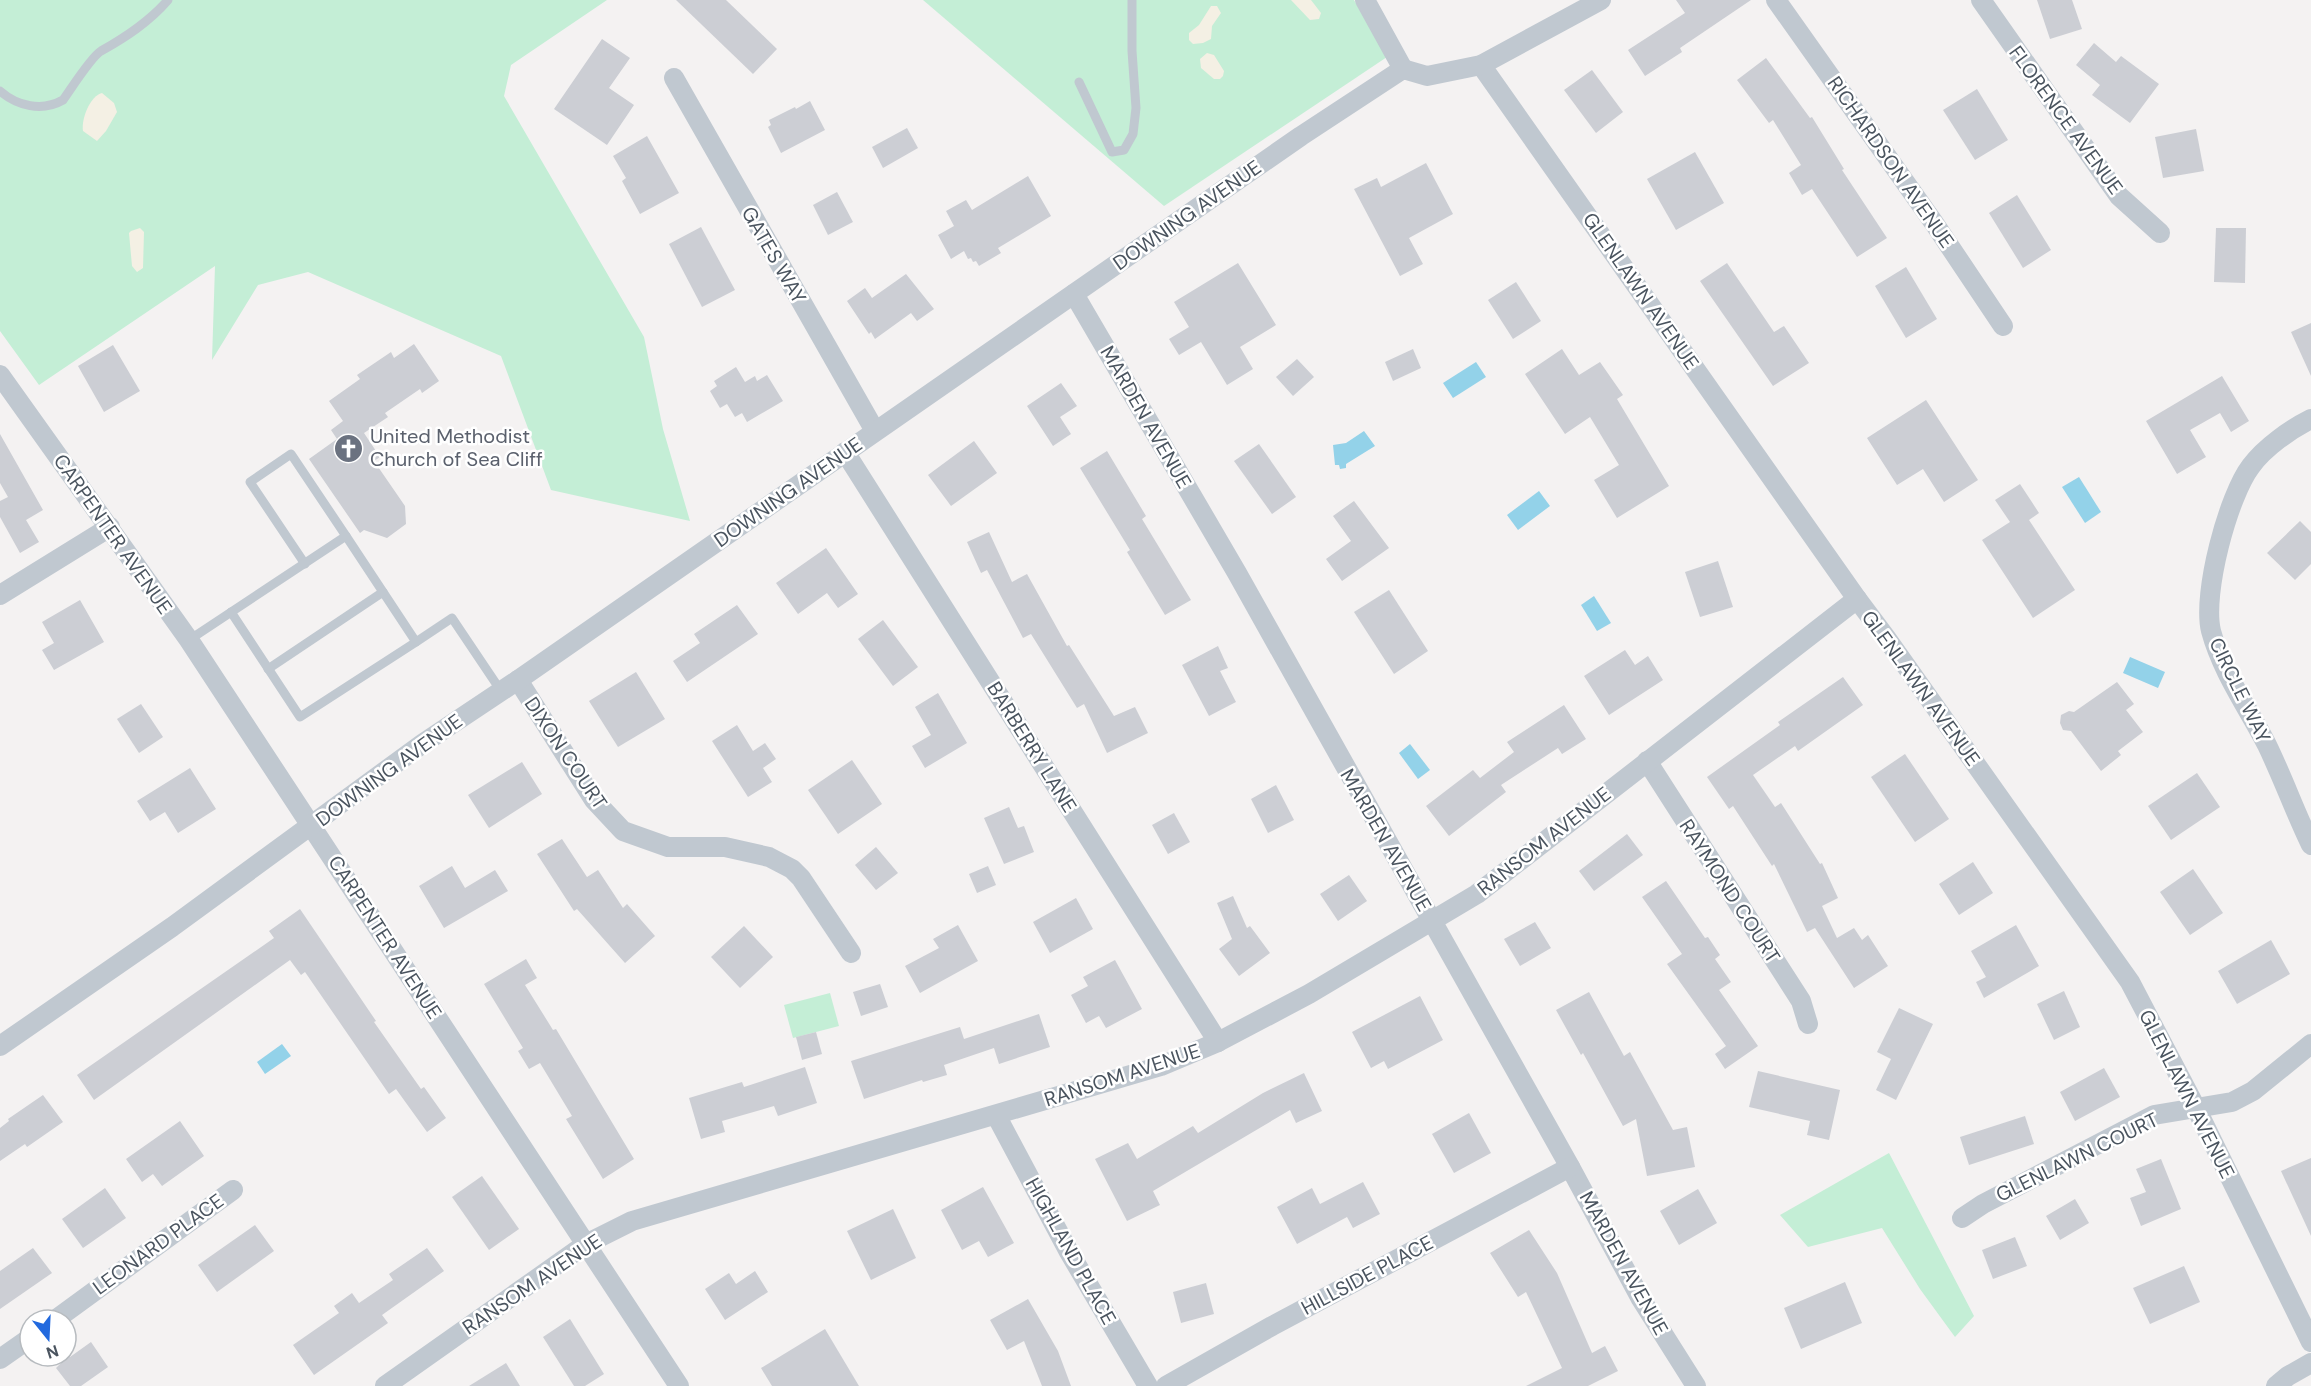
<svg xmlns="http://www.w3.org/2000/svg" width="2311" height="1386" font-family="'DM Sans',sans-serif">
<rect width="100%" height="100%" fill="#f4f2f2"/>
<g fill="#c4eed6">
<path d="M0 0H607L511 65 504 96 644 337 663 429 690 521 551 490 501 356 308 272 258 285 212 360 215 266 39 385 0 331Z"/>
<path d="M923 0H1354L1387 57 1164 206Z"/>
<path d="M830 993 839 1026 793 1038 784 1005Z"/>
<path d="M1889 1153 1974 1316 1955 1337 1920 1289 1882 1228 1808 1247 1780 1215Z"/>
</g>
<g fill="#f4f0e4">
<path d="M1291 0H1311L1321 13 1319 19 1310 20Z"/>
<path d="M1211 6H1217L1221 13 1212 26 1211 39 1203 43 1193 44 1189 40V33L1199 25Z"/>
<path d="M1207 53 1214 55 1224 71 1223 76 1220 79H1214L1201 68 1200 59Z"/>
<path d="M102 93 114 103 117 112 106 131 97 141 83 131C81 119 90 96 102 93Z"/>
<path d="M140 228 144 232 143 268 137 272 132 266 129 233 131 231Z"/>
</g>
<g fill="#93d2e9">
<path d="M1476 362 1486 377 1453 398 1443 383Z"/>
<path d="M1364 431 1375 446 1346 464V468L1340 469 1339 465H1335L1333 445 1346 443Z"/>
<path d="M2079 477 2101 512 2085 523 2062 487Z"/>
<path d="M1539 491 1550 506 1518 530 1507 515Z"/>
<path d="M1594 596 1611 623 1597 631 1581 605Z"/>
<path d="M2130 657 2165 672 2158 688 2123 673Z"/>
<path d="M1410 744 1430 770 1418 779 1399 753Z"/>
<path d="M282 1044 291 1056 265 1074 257 1062Z"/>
</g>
<g fill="#ccced4">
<path d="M676 0H726L777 49 753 74Z"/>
<path d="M1676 0H1751L1680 48 1682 52 1645 76 1628 50 1685 13Z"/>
<path d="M2037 0H2072L2082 29 2050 39Z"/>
<path d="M602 39 630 58 609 88 634 105 607 145 554 109Z"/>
<path d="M2094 43 2116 62 2121 56 2159 84 2130 123 2092 95 2100 85 2076 65Z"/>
<path d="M1766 58 1810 118 1812 117 1844 169 1842 170 1887 238 1857 257 1812 189 1802 195 1789 173 1801 165 1773 120 1769 123 1737 80Z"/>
<path d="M1592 70 1623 112 1596 133 1564 90Z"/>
<path d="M1977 89 2008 140 1975 160 1943 110Z"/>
<path d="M810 101 825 130 781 153 768 127 771 125 769 120 795 107 796 109Z"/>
<path d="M907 128 918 148 883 168 872 147Z"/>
<path d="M2196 129 2204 171 2163 178 2155 137Z"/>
<path d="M647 136 679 193 640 214 622 181 626 178 613 156Z"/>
<path d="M1695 152 1724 203 1676 230 1647 179Z"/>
<path d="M1426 163 1453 214 1409 238 1423 264 1400 276 1354 189 1377 178 1381 187Z"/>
<path d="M1028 176 1051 216 998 248 1001 253 979 266 976 261 973 262 971 258 968 259 964 251 951 259 938 235 954 226 946 211 966 200 972 210Z"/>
<path d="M837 192 853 222 828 235 813 205Z"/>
<path d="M2017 195 2051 250 2023 268 1989 213Z"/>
<path d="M701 227 735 290 702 307 669 244Z"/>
<path d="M2216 228H2246L2245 283 2214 282Z"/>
<path d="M1238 263 1276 325 1240 347 1253 369 1227 385 1201 342 1179 355 1169 339 1189 327 1174 302Z"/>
<path d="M1727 263 1774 332 1784 326 1809 363 1773 386 1700 281Z"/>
<path d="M1906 267 1937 319 1906 338 1875 286Z"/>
<path d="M906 274 934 309 917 321 911 313 875 339 871 332 869 334 847 301 865 288 872 298Z"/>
<path d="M1516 282 1541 321 1513 339 1488 300Z"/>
<path d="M2311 323V376L2291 332Z"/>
<path d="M414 344 439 381 422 393 420 389 385 413 388 417 364 433 380 457 374 461 405 506 406 524 387 538 364 530 360 533 309 459 337 439 331 430 343 421 329 401 360 379 357 375 391 352 394 358Z"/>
<path d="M113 345 140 391 104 412 78 366Z"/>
<path d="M1413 349 1421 368 1393 381 1385 362Z"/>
<path d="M1562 349 1579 375 1600 362 1623 395 1617 399 1669 486 1617 518 1594 480 1619 465 1590 417 1565 434 1525 374Z"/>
<path d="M1297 359 1314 377 1293 396 1276 377Z"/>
<path d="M736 367 745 382 755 376 757 381 767 375 783 401 747 422 742 413 735 417 727 404 720 408 710 391 717 386 714 381Z"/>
<path d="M2222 376 2249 421 2231 432 2220 413 2190 430 2206 457 2177 474 2146 421Z"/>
<path d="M1061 383 1077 406 1060 417 1071 434 1053 446 1027 406Z"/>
<path d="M1926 400 1978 480 1944 502 1923 469 1897 485 1867 438Z"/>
<path d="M0 434 43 510 26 520 39 542 20 553 0 517V501L8 497 0 483Z"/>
<path d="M974 441 997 473 951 506 928 475Z"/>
<path d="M1259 444 1296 497 1272 514 1234 461Z"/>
<path d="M1107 451 1146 516 1142 519 1191 600 1165 615 1127 552 1130 550 1080 468Z"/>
<path d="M2020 484 2039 513 2029 520 2075 590 2033 618 1982 540 2010 522 1995 500Z"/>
<path d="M1354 501 1389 548 1342 581 1326 559 1351 541 1333 516Z"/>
<path d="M2300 521 2311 532V564L2295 580 2267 553Z"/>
<path d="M989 532 1012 582 1027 574 1067 646 1069 645 1114 716 1135 707 1148 733 1107 753 1084 704 1077 708 1031 634 1023 638 987 570 981 573 967 542Z"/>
<path d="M826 548 858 594 838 608 827 593 798 614 776 583Z"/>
<path d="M1718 561 1733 607 1700 617 1685 572Z"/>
<path d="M1389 590 1428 651 1394 674 1354 612Z"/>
<path d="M80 600 104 642 54 670 42 650 54 643 42 622Z"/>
<path d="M737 605 758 634 687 682 673 661 700 643 694 634Z"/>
<path d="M883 620 918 667 893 686 858 639Z"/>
<path d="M1218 646 1228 668 1220 671 1236 702 1209 716 1182 665Z"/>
<path d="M1625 650 1635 665 1648 656 1663 680 1609 715 1584 676Z"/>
<path d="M636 672 665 719 618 747 589 701Z"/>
<path d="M1843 677 1863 705 1798 751 1795 746 1753 775 1775 807 1781 803 1820 864 1822 863 1838 898 1822 906 1837 938 1854 928 1862 940 1868 935 1888 966 1854 988 1815 928 1807 932 1774 864 1772 866 1733 806 1729 809 1707 777 1780 725 1778 722Z"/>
<path d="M2117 682 2134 704 2126 710 2143 732 2118 751 2121 755 2101 771 2071 731 2063 730 2060 723 2061 715 2069 711 2074 712Z"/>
<path d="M938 693 967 743 925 768 912 746 931 735 915 707Z"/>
<path d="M141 704 163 737 139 753 117 719Z"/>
<path d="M1564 705 1586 739 1562 754 1558 748 1501 785 1506 792 1449 836 1426 806 1473 770 1480 778 1514 752 1507 742Z"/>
<path d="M737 725 753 751 765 743 776 759 763 768 772 782 748 797 712 741Z"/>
<path d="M1905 754 1949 819 1915 842 1871 777Z"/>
<path d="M852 760 882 804 838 834 808 790Z"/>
<path d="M522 762 542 794 489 828 468 795Z"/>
<path d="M190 768 216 809 178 833 165 812 150 821 137 801Z"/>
<path d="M2197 773 2220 807 2171 840 2148 806Z"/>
<path d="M1276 785 1294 820 1268 833 1251 799Z"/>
<path d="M1009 807 1018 828 1024 826 1034 852 1004 864 984 818Z"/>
<path d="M1174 813 1190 842 1168 854 1152 825Z"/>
<path d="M1627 834 1643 855 1594 891 1579 871Z"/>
<path d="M562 839 587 877 598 870 623 908 627 904 655 936 625 963 577 909 574 911 537 854Z"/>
<path d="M876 847 898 873 876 890 855 865Z"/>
<path d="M1973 862 1993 893 1959 915 1939 884Z"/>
<path d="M452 866 465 888 495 870 508 891 444 928 419 886Z"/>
<path d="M988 866 996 885 977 893 969 874Z"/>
<path d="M2193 869 2223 913 2190 935 2160 892Z"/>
<path d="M1349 875 1367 901 1338 921 1320 894Z"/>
<path d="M1666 881 1705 938 1708 937 1720 955 1715 959 1731 982 1719 990 1758 1046 1725 1069 1715 1054 1726 1046 1667 964 1682 954 1642 897Z"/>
<path d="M1233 896 1247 928 1250 926 1270 953 1239 976 1219 949 1232 939 1217 903Z"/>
<path d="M1076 898 1093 929 1050 953 1033 922Z"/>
<path d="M300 909 376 1021 374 1022 421 1089 424 1087 446 1118 427 1132 396 1089 389 1094 305 972 301 975 290 960 94 1100 77 1075 274 938 269 931Z"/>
<path d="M1535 922 1551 948 1520 966 1504 939Z"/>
<path d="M958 925 978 961 920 993 905 966 939 948 933 939Z"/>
<path d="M2016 925 2039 966 1984 998 1976 982 1986 977 1971 951Z"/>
<path d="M744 926 773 957 740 988 711 957Z"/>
<path d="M2271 940 2290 974 2237 1004 2218 971Z"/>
<path d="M526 959 537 978 525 985 553 1030 556 1029 634 1159 603 1179 566 1119 572 1116 540 1063 529 1069 518 1051 523 1048 484 984Z"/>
<path d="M1115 960 1142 1009 1106 1028 1099 1016 1086 1023 1071 995 1088 986 1083 977Z"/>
<path d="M880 984 888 1007 861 1016 853 992Z"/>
<path d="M2064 991 2080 1027 2054 1040 2037 1004Z"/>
<path d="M1589 992 1624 1056 1630 1052 1673 1130 1687 1127 1695 1167 1647 1176 1636 1119 1623 1126 1583 1053 1581 1055 1556 1010Z"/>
<path d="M1420 996 1443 1040 1388 1069 1384 1061 1371 1068 1352 1032Z"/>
<path d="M1899 1008 1933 1024 1896 1100 1876 1090 1891 1059 1877 1052Z"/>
<path d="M1039 1014 1050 1047 999 1064 994 1048 944 1065 947 1075 923 1082 922 1080 864 1099 851 1061 960 1027 964 1039Z"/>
<path d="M816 1032 822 1054 802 1060 796 1037Z"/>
<path d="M805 1067 817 1103 778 1116 774 1106 722 1121 725 1132 701 1139 689 1098 742 1082 744 1087Z"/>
<path d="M2104 1068 2120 1097 2075 1121 2060 1092Z"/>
<path d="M1758 1071 1840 1090 1829 1140 1807 1135 1810 1121 1749 1107Z"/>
<path d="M1304 1073 1322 1111 1296 1123 1290 1110 1153 1191 1160 1205 1127 1221 1095 1159 1128 1143 1137 1159 1193 1126 1198 1133 1263 1093Z"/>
<path d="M43 1095 63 1122 27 1147 25 1144 0 1161V1128L9 1121 8 1119Z"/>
<path d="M1469 1113 1491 1153 1454 1173 1432 1134Z"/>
<path d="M2025 1116 2034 1144 1969 1165 1960 1137Z"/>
<path d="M180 1121 204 1156 162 1186 153 1174 142 1182 126 1159Z"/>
<path d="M2311 1158V1236L2281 1171Z"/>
<path d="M2161 1159 2181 1209 2141 1226 2130 1198 2146 1192 2136 1169Z"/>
<path d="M482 1176 519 1229 489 1250 452 1197Z"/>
<path d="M1363 1182 1380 1214 1353 1228 1347 1217 1297 1244 1277 1207 1312 1188 1320 1204Z"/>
<path d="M983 1187 1014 1243 988 1257 979 1241 962 1250 941 1210Z"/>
<path d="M105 1188 126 1218 83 1248 62 1219Z"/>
<path d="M1698 1189 1717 1223 1679 1245 1660 1211Z"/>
<path d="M2075 1199 2089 1223 2060 1240 2046 1216Z"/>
<path d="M893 1209 916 1258 871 1280 847 1231Z"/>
<path d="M255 1225 274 1251 217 1292 198 1265Z"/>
<path d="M1529 1230 1557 1273 1592 1353 1605 1346 1618 1371 1588 1386H1526L1562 1368 1526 1292 1518 1297 1490 1253Z"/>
<path d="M2015 1237 2027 1266 1993 1279 1982 1250Z"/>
<path d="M33 1248 52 1273 0 1309V1271Z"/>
<path d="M427 1248 444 1271 382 1315 388 1323 314 1375 293 1345 339 1313 334 1306 352 1293 359 1303 393 1280 389 1274Z"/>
<path d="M2184 1266 2200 1302 2150 1324 2133 1288Z"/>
<path d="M755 1271 768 1292 725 1320 705 1289 729 1273 736 1284Z"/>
<path d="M1845 1282 1862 1323 1801 1349 1784 1308Z"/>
<path d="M1206 1283 1214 1314 1181 1323 1173 1292Z"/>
<path d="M1028 1299 1058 1351 1071 1386H1042L1024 1341 1007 1350 990 1320Z"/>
<path d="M570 1319 604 1374 585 1386H574L543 1337Z"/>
<path d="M825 1329 859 1386H772L761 1368Z"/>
<path d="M91 1342 108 1367 81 1386H70L56 1368 69 1355 70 1357Z"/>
<path d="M506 1363 520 1386H469Z"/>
</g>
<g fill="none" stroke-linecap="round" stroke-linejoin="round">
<g stroke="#c0c8d0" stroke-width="9">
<path d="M1079 82 1112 152 1124 150 1133 134 1136 108 1132 51V0"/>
<path d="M0 91C17 106 42 112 63 100 71 89 91 57 101 51 126 37 149 22 168 0"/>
<path d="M305 564 250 482 291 454 346 536"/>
<path d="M231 612 300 717 416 642"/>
<path d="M189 640 346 536 416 642 452 618 501 691"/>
<path d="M268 669 383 592"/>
</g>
<g stroke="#c0c8d0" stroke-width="20">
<path d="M1365 0 1403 69"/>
<path d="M1776 0 1934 223 2003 326"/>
<path d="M1981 0 2119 196 2160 233"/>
<path d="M1481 65 1857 599 1887 639 2130 982 2196 1108 2311 1342"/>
<path d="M674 78 875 431"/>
<path d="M1074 294 1237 573 1570 1167 1641 1299 1696 1386"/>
<path d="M0 375 189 640 679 1386"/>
<path d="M2311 419C2291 429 2265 447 2251 466 2228 496 2202 594 2211 631 2222 672 2248 708 2267 745 2283 778 2295 812 2311 845"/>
<path d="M845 452 1218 1042"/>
<path d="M0 595 110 527"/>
<path d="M518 680 594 800 623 831 668 847H725L769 857 792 869 801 878 851 953"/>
<path d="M1647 761 1801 1001 1808 1024"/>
<path d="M0 1046 172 927 422 744 518 680 1301 136 1403 69 1427 76 1481 65 1601 0"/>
<path d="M996 1115 1069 1252 1148 1386"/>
<path d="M1962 1218 1983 1204 2154 1115 2232 1102 2253 1091 2311 1044"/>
<path d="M55 1320 233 1190"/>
<path d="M0 1359 30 1338"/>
<path d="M385 1386 586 1244 632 1221 1161 1066 1218 1042 1309 994 1477 894 1857 599"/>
<path d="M1166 1386 1272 1326 1570 1167"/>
<path d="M2276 1386 2288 1376 2311 1363"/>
</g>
</g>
<defs>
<symbol id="church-disc" viewBox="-11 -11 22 22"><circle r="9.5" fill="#6b7280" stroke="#fff"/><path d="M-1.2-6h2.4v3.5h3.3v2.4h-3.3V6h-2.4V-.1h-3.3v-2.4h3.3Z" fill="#fff"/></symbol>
</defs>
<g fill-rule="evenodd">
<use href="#church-disc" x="332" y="432" width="33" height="33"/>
</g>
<g text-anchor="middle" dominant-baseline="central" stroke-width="5" stroke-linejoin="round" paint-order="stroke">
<g font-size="20" fill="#4a545f" stroke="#fff">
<text transform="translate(2066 120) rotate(54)">FLORENCE AVENUE</text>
<text transform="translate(1891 162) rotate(55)">RICHARDSON AVENUE</text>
<text transform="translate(1187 215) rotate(-35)">DOWNING AVENUE</text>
<text transform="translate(774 255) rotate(60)">GATES WAY</text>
<text transform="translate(1641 291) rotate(55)">GLENLAWN AVENUE</text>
<text transform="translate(1146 417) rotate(60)">MARDEN AVENUE</text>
<text transform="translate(788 492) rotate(-35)">DOWNING AVENUE</text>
<text transform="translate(113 534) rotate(55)">CARPENTER AVENUE</text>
<text transform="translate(1921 688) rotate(54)">GLENLAWN AVENUE</text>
<text transform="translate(2240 690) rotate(64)">CIRCLE WAY</text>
<text transform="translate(1032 747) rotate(58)">BARBERRY LANE</text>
<text transform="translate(566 753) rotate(56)">DIXON COURT</text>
<text transform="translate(389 770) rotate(-36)">DOWNING AVENUE</text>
<text transform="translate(1386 840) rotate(60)">MARDEN AVENUE</text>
<text transform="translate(1544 841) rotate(-38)">RANSOM AVENUE</text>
<text transform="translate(1730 891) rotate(57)">RAYMOND COURT</text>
<text transform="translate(385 937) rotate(57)">CARPENTER AVENUE</text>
<text transform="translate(1122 1075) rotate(-18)">RANSOM AVENUE</text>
<text transform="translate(2187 1094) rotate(63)">GLENLAWN AVENUE</text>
<text transform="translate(2077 1157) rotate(-26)">GLENLAWN COURT</text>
<text transform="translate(158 1244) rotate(-36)">LEONARD PLACE</text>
<text transform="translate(1071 1251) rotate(61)">HIGHLAND PLACE</text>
<text transform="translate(1624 1263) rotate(61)">MARDEN AVENUE</text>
<text transform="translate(1367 1275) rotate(-28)">HILLSIDE PLACE</text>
<text transform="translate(532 1284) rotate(-34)">RANSOM AVENUE</text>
</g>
<g font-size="20" fill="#5b616d" stroke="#fff" text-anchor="start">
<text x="370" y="436">United Methodist<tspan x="370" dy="23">Church of Sea Cliff</tspan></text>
</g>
</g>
<g transform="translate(48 1338) rotate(162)"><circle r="28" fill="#ffffff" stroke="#b7bbbf" stroke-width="1.5"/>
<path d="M0-4.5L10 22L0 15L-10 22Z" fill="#2269de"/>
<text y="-9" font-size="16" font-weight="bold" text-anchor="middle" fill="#4a545f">N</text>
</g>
</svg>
